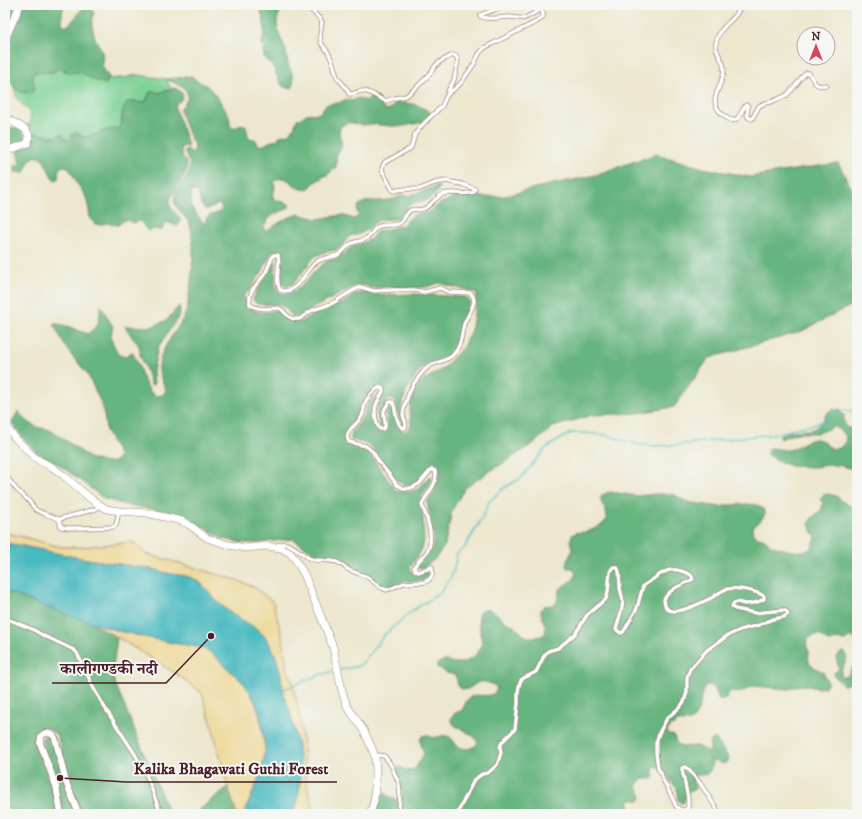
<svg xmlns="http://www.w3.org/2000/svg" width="862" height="819" font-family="'IM FELL DW Pica','Noto Serif Devanagari',serif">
<rect width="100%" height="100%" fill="#f6f6f2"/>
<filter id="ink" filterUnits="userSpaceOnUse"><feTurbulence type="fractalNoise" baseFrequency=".025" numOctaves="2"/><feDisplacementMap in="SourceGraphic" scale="8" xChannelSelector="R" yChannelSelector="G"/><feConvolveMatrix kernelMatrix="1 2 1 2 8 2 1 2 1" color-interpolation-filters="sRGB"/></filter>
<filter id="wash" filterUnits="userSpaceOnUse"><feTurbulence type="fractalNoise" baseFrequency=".012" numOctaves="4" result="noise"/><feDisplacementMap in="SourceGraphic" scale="16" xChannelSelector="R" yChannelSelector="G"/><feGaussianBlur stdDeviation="0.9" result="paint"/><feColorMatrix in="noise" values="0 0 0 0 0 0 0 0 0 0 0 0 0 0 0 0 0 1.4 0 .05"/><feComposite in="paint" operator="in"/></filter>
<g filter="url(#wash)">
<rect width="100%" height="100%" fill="#ece7cd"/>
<path fill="#7ed295" stroke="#647860" d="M59 68 64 71 77 72 83 73 88 77 106 84 109 78 113 79 118 78H124L136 75 166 79 171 89 159 93 153 91 150 92C147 97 148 100 142 103L137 102 122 113 121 125 116 129 106 130 94 135 84 137 78 134C74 136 71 139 67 140L64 138H56L55 136 42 135 36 133 32 135 30 130 26 125H30C33 110 26 109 18 100 16 96 15 92 14 87L19 91 35 87 32 76 35 72H54Z"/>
<g fill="#66b47e" stroke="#586a54" fill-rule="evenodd">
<path d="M5 5H17L5 34Z"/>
<path d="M22 5H64L62 13V24L66 26 69 25 82 9 86 8 93 10C94 15 93 18 92 22 92 26 93 31 94 35 95 41 100 45 102 52 103 56 102 60 102 64 103 69 107 73 109 78L106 84 99 82 88 77 83 73 77 72 71 73 59 68 54 72H35L32 76 35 87 32 92 25 93 19 91 14 87 7 77 5 71V44Z"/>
<path d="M259 5H282C281 11 277 17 277 23 277 34 283 41 286 51 287 56 287 61 289 66 292 74 296 79 292 88 287 88 284 88 281 84L273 67 264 58 262 42 265 30 263 18Z"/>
<path d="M192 76C197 82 201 82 207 86 212 90 228 111 229 117 230 120 230 124 230 127 237 131 239 122 246 126L248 136 250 138 256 140 258 145 261 146 266 144 269 142 277 140C279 135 280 136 285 135 293 133 295 126 297 119 301 119 302 117 305 115 309 112 314 114 318 114L321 112 324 107 326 105 330 104 339 103 346 99 352 101 358 98 366 101 371 96 374 95 379 99 384 110C394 111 391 104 397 102 399 102 401 103 403 103 414 103 422 107 430 112L429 115V121L403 126H391L372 124 363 125 353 123H348L342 125C335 134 343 138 341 146 341 149 338 151 337 154 335 159 339 165 334 169 331 171 328 175 325 176 321 179 317 180 314 183 312 185 310 188 307 189 294 193 288 169 274 182L275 187 273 195V198L276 200 289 204V207C285 211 281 211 277 213 269 216 267 222 263 228L266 231 287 218 299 214 305 216 317 219 342 215 354 219 359 216 357 211 359 205 365 202 370 201H382L395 199 402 195 408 196 438 186 439 188C435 197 428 200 419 202 417 202 415 202 413 203 406 205 405 212 400 216 393 222 384 217 376 222 373 224 370 228 367 230 362 234 355 235 349 236L342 246 337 250 325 252 314 257 294 283 286 287 280 282V254L272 251 262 272 256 280 252 288 243 296C254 316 259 313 279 310L290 321 300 322 320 311 343 303 355 294 365 292 373 294 387 295 413 294 465 297 470 301 462 322 455 346 450 354 429 364 420 370 406 391 401 408V415L405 425H402C397 416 398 407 393 399H389C381 411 382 413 383 427L381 428C377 420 375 409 379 402 383 396 383 396 384 389L379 386 375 388 367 395 359 407 357 415 348 428 344 438 347 444 354 448 363 449 372 457 396 491C415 493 418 492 429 476L432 477 430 485 422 496 419 505 423 515 424 541 420 552 410 567 412 573C420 575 422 571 430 573L427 578 422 581H405L389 587 384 586 371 576 355 567 335 557 315 553 293 539 274 541 260 543H242L224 539 198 524 167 511 130 506 104 499 83 482 58 464 36 452 22 437 12 423 18 411 24 419 36 427 50 430 78 449 89 458 106 463 114 462 120 457 106 431 105 420 102 405 87 373 72 356 65 346 53 323 67 326 88 334 98 324 101 306 113 327 110 338C115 345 114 350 120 356H126L132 352C142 366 140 384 155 396L163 395 166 390C164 384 159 376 159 370 158 347 180 330 187 310 188 305 188 299 189 295 192 278 193 263 193 246 192 239 192 231 190 225 186 216 175 209 174 200 173 189 189 178 190 168 191 162 185 156 184 150L188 149 191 152H194L195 146C188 136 184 122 180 110 182 106 186 103 187 99 191 86 174 84 166 79ZM195 191 198 192C200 197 200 209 207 209 212 208 216 205 220 204L222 208C217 218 205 211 205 225L191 207C192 202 191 197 192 192Z"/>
<path d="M174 88 177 89 182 93C185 102 175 100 175 108L188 145 187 147 184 146 181 148C180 156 186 159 187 166 188 177 167 193 170 206 172 211 177 214 180 218 180 222 180 225 176 226 172 224 168 221 164 224L162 230 153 229 148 231 145 228 143 224 140 221 132 223C125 218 125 220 118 225L107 223 100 225 95 224 90 219 89 210 86 197 77 183 69 168C66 166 63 165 60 168 57 172 59 175 58 179L56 180 53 179 43 159C32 151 27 165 24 173L15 172V166L20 164 17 151 31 145 32 142V133C39 132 47 137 55 136L56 138 60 134 63 135 64 138 67 140C71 139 72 138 72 134L75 133 84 137 94 135 106 130 116 129 121 125 123 110 127 102 134 101 143 103 147 100 150 92 153 91 159 93Z"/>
<path d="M5 126 20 129 26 138 25 142 5 148Z"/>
<path d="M656 154 703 168 750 177 838 163 857 198V207L850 250 856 303 800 332 709 358 674 407 637 413 592 415 553 427 533 444 508 460 487 473 465 488 452 510 445 545 435 559 426 566 420 569 417 567 432 549 434 538 427 501 433 494 440 473 435 466 427 469 421 478 412 484 404 485 397 480 372 448 365 443 351 440C350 430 357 427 361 420 367 411 366 397 379 394 370 405 372 418 375 430L379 432 384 433 388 430C387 422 383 411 392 406 395 418 393 425 405 432L411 425 410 410 412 397 421 382 444 368 463 347 472 327 477 293 439 283 426 287 408 288 388 287 371 288 365 285 355 286 325 302 313 308 301 315 293 317 287 310 280 305 257 304 253 300C256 290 260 286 265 278 269 272 271 266 276 261L275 284 278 292 287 294 296 290 306 282 315 271 327 261 337 258 352 247 371 239 377 231 385 230 403 225 413 215 426 213 441 203 458 196 486 197 505 196 539 187 592 176Z"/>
<path d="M179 306 180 312 177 319 158 347 153 371 154 384 151 385 145 367 140 355V349L138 344 134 340 125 326 151 327 167 320Z"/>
<path d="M833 409 840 411 844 415C844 423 842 427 852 429 855 433 852 435 852 440L853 443 857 446V470L839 465H828L815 467 791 466 780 462 772 457 768 454 767 452 770 448C777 448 785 452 792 449 800 446 807 439 815 439 828 439 826 452 840 448L845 442 846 436 838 429 834 426 821 432 816 433H796L780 439 778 437C783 434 788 432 795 431 802 430 811 431 817 427 825 422 823 413 833 409Z"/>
<path d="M610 492 638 496 654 494H667L675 495 683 500 693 503 721 507 729 505 747 504 757 505 762 508 765 512V514L762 519 752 527C753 541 763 534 769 543V545C782 548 800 556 812 548L816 538 809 525 810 520 822 509 823 503 820 499 821 497 823 495 828 494 836 496 842 501 857 510V645L855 639 851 636 845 641 837 639 829 642 825 639 820 635C813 634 804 638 807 647 808 651 809 650 809 653 808 658 808 662 812 666 815 668 820 670 823 672L828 683 825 687 819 688 802 685 797 686 789 689 754 686C747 688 743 693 736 693L734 691H731L729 692 725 699 722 700 719 699C715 693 717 687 709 685H706C699 695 702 715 690 721 687 723 682 721 677 722L674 725 670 726 667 732 668 734 674 736 676 742 681 747 697 746 708 752 710 750C710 745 709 738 716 739L725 753 728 756 729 759C724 768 720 761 713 761 711 764 712 767 710 770 708 776 700 775 695 775L693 777 695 789 693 791H687C684 795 686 800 683 803H681L678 800V793L677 788 671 782 664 770 657 766 653 768 654 777 652 779H642L637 784C637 792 645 794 640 801L632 799 628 802 630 805 628 810 630 814H372L377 794C379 794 382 793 384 793 388 794 387 795 390 797 396 801 402 800 403 793L395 771 396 768 400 767C405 770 409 772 415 769L424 754C423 748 418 742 422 736L427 735C437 741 440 734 447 736 456 739 453 748 467 749 470 749 473 748 475 746 477 744 478 743 477 741 474 732 452 728 451 720 451 713 458 713 462 710 465 706 466 699 471 697 478 692 493 701 497 688 494 685 493 684 489 683 486 682 483 681 479 682 473 684 467 694 459 687 457 684 457 678 455 675L447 673 437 667V664C447 657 449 664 460 663 467 663 479 654 481 647 484 639 473 612 483 610 493 607 499 617 506 622 509 624 511 624 514 626 519 630 522 636 529 637 534 638 539 637 544 635 549 626 540 620 541 609L544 606 555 605C559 600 558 595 560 590 564 582 582 581 573 568H567C565 559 571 557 572 550 572 546 569 542 571 538 573 530 582 533 587 532 592 530 597 527 602 525 604 522 607 520 607 516 607 506 591 497 610 492Z"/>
<path d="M5 591 37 604 90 622 117 637 112 676 168 811 178 814H82L67 779 64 760 57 735 49 729 40 732 36 742 43 762 46 773 53 786 55 796 57 814H8L5 797Z"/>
<path d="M845 652C850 663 840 665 841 676L843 677C848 677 848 674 851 670 852 667 855 665 857 664V681L853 683 846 684 845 685H843C841 680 834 679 834 673L838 670 839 668C837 662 835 658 840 653Z"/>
<path d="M47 734 53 738 76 814H64L43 748 42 738Z"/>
<path d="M228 787 237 814H194Z"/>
</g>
<g fill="#eeda9e" stroke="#9c7c64">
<path d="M5 533 12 534 61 547H82L130 542 135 543 146 554 175 562 237 580 256 588 273 602 283 640 287 670 292 679 301 723 305 775 314 814H293L296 804 300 778 298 746 292 719 285 697 281 681V674L263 635 246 622 234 616 225 609 214 599 157 570 62 555 23 546 5 543Z"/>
<path d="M90 622 120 631 150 638 203 648 212 653 238 677 248 688 258 709 261 724 265 751 263 764 260 775 244 814H237L228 787 212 726 202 693 178 675 117 637Z"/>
</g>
<path fill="#4ab9c0" stroke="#4a6c76" d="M5 543C24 546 43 550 61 554 78 558 95 560 112 563 132 566 152 569 172 574 178 575 186 575 192 578 202 582 208 591 214 598 220 604 226 610 233 614 237 617 241 619 246 622 255 627 264 634 270 644 282 664 280 683 287 704 298 735 307 783 293 814H244C250 797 260 781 263 763 268 741 261 706 247 688 243 681 236 676 230 671 222 663 213 652 202 648 195 646 186 645 178 644 158 640 139 636 119 631 80 620 42 606 5 591Z"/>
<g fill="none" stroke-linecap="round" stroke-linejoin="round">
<g stroke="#4ab9c0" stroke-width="1.5">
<path d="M340 670 359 666 364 661 385 634 412 611 440 593 450 579 454 569 457 554 465 547 482 518 489 502 505 487 520 479 546 448 559 440 571 433H586L605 435 637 444 655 446 676 445 781 433 796 428 814 425 822 422 838 409 849 411H857"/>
<path d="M282 690 319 675 335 671"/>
</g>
</g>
</g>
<g filter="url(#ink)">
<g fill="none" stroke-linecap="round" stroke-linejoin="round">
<defs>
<g id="street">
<path d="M309 5C310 13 319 15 322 22L320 35 321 43 328 52 333 63 337 77 347 89 349 94C355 95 357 91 362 91 369 90 379 99 386 101L395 98 406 96 417 87 429 75 436 65 441 61 453 55 456 56 458 60 454 80 448 91V94"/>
<path d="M740 5C739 19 721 24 718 37 717 39 715 43 716 46 716 54 724 60 724 69 724 88 702 101 727 118 738 126 740 112 746 105L748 106 747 115 749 118 752 119 759 106 765 103 771 102 787 95 796 85 801 78 806 73H809C815 83 814 87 827 85"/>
<path d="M5 475 17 490 28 500 36 510 45 514 59 519 96 509 100 505"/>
<path d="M59 519 61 527 69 528H81L113 527 116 525 119 511"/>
<path d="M275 546C291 538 299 554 311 559 320 562 330 559 339 563 343 565 346 568 349 570 356 573 363 574 369 578 375 583 379 588 387 590L404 583 425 582C431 580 434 574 432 567L418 572 415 570 414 567C417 562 422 558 426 553 436 540 427 518 422 505 426 493 439 485 435 471L432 469 431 470 419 484 411 488 405 489 397 485 389 474 379 462 373 452 366 446 349 442C342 431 359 424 362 416 364 412 364 407 365 403 368 397 374 390 380 387L383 389V392C377 403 373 406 376 420 377 424 377 426 380 429H383L385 427C386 416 379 413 390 402H393C397 413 394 418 402 428H405C408 422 403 420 403 414 403 411 408 394 410 391 413 383 424 369 431 365 438 362 448 360 453 355 462 345 461 335 464 324 467 316 473 309 474 301 474 298 473 296 471 293L449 292 440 288 425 292 413 290H392L374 291 361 287C350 291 345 296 336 301 329 306 320 307 313 310 306 313 302 321 294 319 287 318 285 311 279 308 269 308 260 311 250 305 248 290 256 286 264 275 268 269 270 262 273 255H278C281 266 274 278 280 290 296 296 305 272 315 263 322 257 330 258 338 255 343 253 345 248 349 245 354 241 361 242 367 238 371 235 373 230 377 227 384 224 392 226 398 224 405 221 405 213 411 210 414 208 419 211 423 209 430 207 435 197 443 194 453 191 464 196 474 192L475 189 462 184 446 181 435 183 420 189H405L393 191 382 170C382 166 383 165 385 162L411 148 415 134 419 129 424 123 442 106 446 97 448 94 459 85 463 80 474 64 479 54 484 48 538 21C542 18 545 16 542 11L540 10C535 12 530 16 525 18 520 19 514 17 509 17 499 17 488 21 480 16V15C491 11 504 5 515 6 522 7 526 9 531 5"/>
<path d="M5 618 32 629 44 636 53 640 74 650 77 653 94 689 105 708 135 754 146 774 161 814"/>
<path d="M375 758 379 755 384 756C389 761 392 766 394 772 395 776 398 780 399 784 401 794 399 804 399 814"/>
<path d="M457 814 474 780 482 774 488 773 497 765 501 753 500 747 502 742 515 729 518 703V692L519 686 521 680 524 678 536 672 544 656 548 651 558 648 567 641 576 633 587 615 606 599 608 592 610 572 613 567H617L619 571 620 588 623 601 621 612 616 629 619 632 622 633 624 631 637 608 643 586C662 574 667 563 691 575L693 579C689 582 686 583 681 585 674 588 668 593 664 599 664 604 665 608 669 610 678 615 705 601 713 597 718 594 722 590 727 589 735 587 757 591 764 596V599C759 602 750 604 744 604 741 603 737 601 734 603 733 604 733 605 732 606L733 608 735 609 755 613 784 610 786 611 788 614 784 617 773 619 759 625 740 630 727 636 707 650 690 669 687 677V692L684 702 679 708 667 718 665 722 659 733 656 743V753L658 768 661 773 663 780 668 789 676 806 680 810H684L688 808V798L682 770V768L685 767 688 769 700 783 720 814"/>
</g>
<path id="primary" d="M61 814 56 786 40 743 41 736 45 733C50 733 53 733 55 738L66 782 79 814"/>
<g id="highway">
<path d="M5 39 20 5"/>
<path d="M5 116C13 126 33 125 28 143L15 148 5 150"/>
<path d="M5 426 16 439 34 457 40 461 52 467 63 475 91 499 100 505 107 509 119 511 147 513 182 521 188 524 207 538 229 545 246 548 266 546 281 548 290 553 295 559 304 574 333 647 342 691 347 706 364 731 373 751 375 758 376 770 374 801 370 814"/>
</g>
</defs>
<use href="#street" stroke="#9b837c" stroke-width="5"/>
<use href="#primary" stroke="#9b837c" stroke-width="8"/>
<use href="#highway" stroke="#9b837c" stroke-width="8"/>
<use href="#street" stroke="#fff" stroke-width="3.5"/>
<use href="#primary" stroke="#fff" stroke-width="6"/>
<use href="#highway" stroke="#fff" stroke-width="7"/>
</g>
</g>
<path fill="none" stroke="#4a1f2b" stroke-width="1.5" d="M211 636L166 683H52M60 778L126 782H337"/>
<g fill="#4a1f2b" stroke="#f6f6f2" stroke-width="1.5">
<circle cx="211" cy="636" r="4"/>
<circle cx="60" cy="778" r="4"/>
</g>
<g font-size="16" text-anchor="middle" font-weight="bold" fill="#4a1f2b" stroke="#f6f6f2" stroke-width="4" stroke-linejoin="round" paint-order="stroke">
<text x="109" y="674">कालीगण्डकी नदी</text>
<text x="231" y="774">Kalika Bhagawati Guthi Forest</text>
</g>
<rect width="862" height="819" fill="none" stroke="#f6f6f2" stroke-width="20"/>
<g transform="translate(816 46)"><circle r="19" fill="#f6f6f2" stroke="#b1a0a2"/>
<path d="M0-3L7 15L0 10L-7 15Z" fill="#d1495b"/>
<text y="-6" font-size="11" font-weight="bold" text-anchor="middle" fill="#4a1f2b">N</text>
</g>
</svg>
